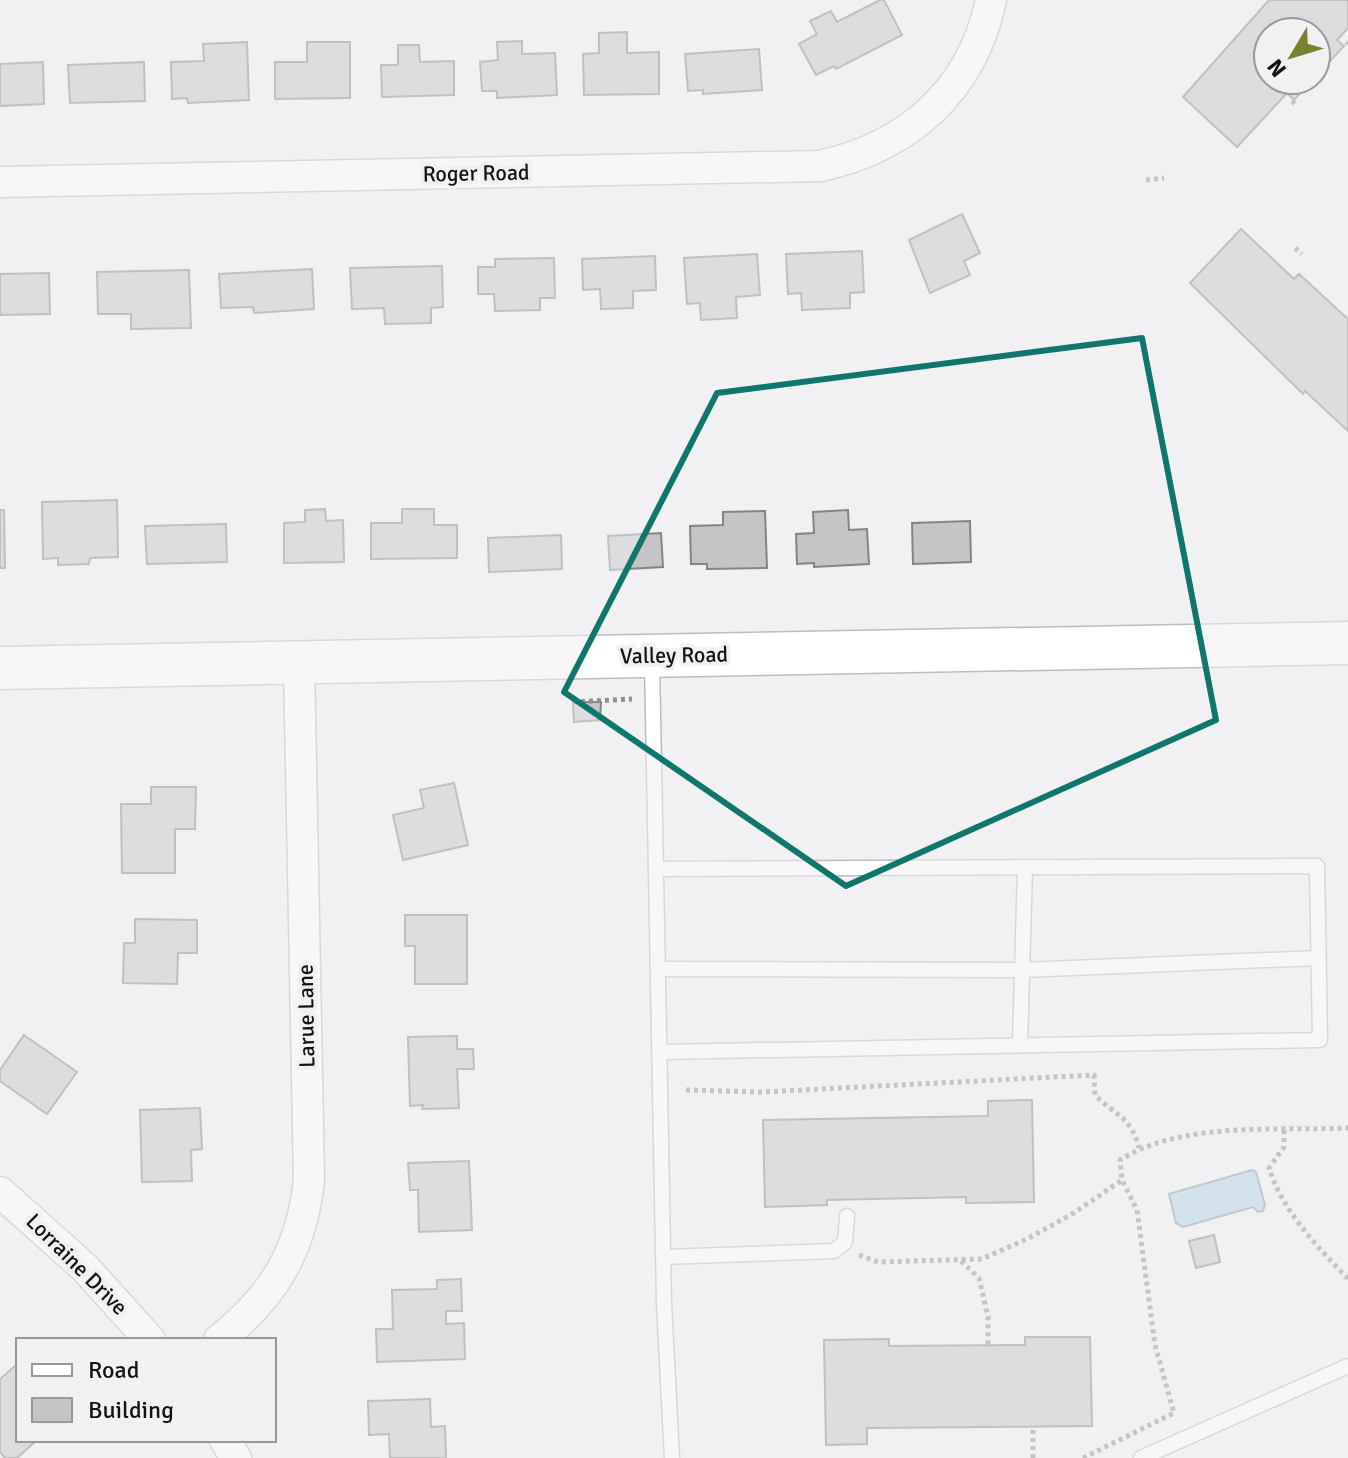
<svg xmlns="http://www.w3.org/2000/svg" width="1348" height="1458" font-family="Signika,sans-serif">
<rect width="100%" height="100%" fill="#f1f1f3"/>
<path fill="#afd2e5" stroke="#8098a6" stroke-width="2" d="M1252 1170 1256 1172 1265 1205 1263 1211 1258 1212 1253 1207 1183 1227 1176 1223 1169 1194Z"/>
<g fill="#c6c4c6" stroke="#858485" stroke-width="2">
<path d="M880 0H884L902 35 836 69 834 66 816 75 799 44 817 34 810 21 831 11 837 22Z"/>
<path d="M1269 0H1348V28L1337 40 1344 46 1316 76V32H1268V80H1312L1294 100 1287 93 1237 147 1183 97Z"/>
<path d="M627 32V53L659 52V94L584 95 583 54 599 53V33Z"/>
<path d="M522 41V54L555 53 557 95 497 98V91H482L480 62 498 60 497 42Z"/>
<path d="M247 42 249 100 188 103 187 98 172 99 171 62 204 61 203 44Z"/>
<path d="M307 42H350V98L275 99V62H307Z"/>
<path d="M398 45H419L420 62 454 61V95L382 97 381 65H398Z"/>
<path d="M759 49 762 90 703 94V90L688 91 685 54Z"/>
<path d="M43 62 44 104 0 106V64Z"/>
<path d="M144 62 145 101 70 103 68 65Z"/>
<path d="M962 214 980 253 964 261 970 275 930 293 909 240Z"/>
<path d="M1241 229 1294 279 1299 274 1348 319V431L1305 391 1303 394 1190 283Z"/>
<path d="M862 251 864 292 850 293V308L802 310 801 293 788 294 786 254Z"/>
<path d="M757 254 760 295 736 297 737 318 701 320 700 303 687 304 684 258Z"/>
<path d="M655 256 656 290 633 291V308L601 309 600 289 583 290 582 259Z"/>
<path d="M554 258 555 298H540V310L495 311 494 294H478V267H495V259Z"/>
<path d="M442 266 443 307 431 308V323L385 324 384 308 352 309 350 268Z"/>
<path d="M312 269 314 309 254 313 253 307 221 308 219 274Z"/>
<path d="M189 270 191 328 131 329V314H98L97 272Z"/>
<path d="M49 273 50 314 0 315V274Z"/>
<path d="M117 500 118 557 90 558 89 564 58 565V558L43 559 42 502Z"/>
<path d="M325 509 326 521 343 520 344 562 284 563V523L305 522V510Z"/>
<path d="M402 509H434V525H457V558L371 559V523H402Z"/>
<path d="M0 510H4L5 568H0Z"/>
<path d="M848 510 849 530 867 529 869 564 814 567V563L797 564 796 534 814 533 813 512Z"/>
<path d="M765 511 767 568 707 569V564H691L690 526 723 525V512Z"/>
<path d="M970 521 971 562 913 564 912 523Z"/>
<path d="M226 524 227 562 147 564 145 526Z"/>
<path d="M661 533 663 567 610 570 608 536Z"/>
<path d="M561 535 562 569 489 572 488 538Z"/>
<path d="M573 702H601L600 720 574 722Z"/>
<path d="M454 783 468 845 403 860 393 815 424 808 420 790Z"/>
<path d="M151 787H196L195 829H175V873H122L121 804H151Z"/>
<path d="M405 915H467V984H415V946H405Z"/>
<path d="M135 919 197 920V953H178L177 984 123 983 124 943H135Z"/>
<path d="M24 1035 77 1072 47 1114 0 1081V1070Z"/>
<path d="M457 1036V1049H473L474 1069H457L459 1108 422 1109 423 1105 410 1106 408 1037Z"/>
<path d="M1032 1100 1034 1202 966 1203V1197L827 1200V1205L765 1207 763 1120 988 1116V1101Z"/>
<path d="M200 1108 202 1149 191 1150 192 1181 142 1182 140 1110Z"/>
<path d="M469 1161 472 1230 419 1232 418 1190H410L408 1163Z"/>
<path d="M1214 1235 1220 1262 1196 1268 1189 1241Z"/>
<path d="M461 1279 462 1311H446V1324L464 1323 465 1359 377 1362 376 1329H393L392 1290 437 1289V1280Z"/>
<path d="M1025 1337H1090L1092 1426 867 1428V1444L826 1445 824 1340 889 1339V1346L1025 1345Z"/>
<path d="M16 1365 18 1367V1440H37L17 1458H5L0 1452V1379Z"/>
<path d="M430 1399 431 1427 445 1426 446 1458H390L389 1434 369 1435 368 1401Z"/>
</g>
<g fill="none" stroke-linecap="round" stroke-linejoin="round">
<defs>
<g id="lane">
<path d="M652 659 664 1303 672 1458"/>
<path d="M656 869 1317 866 1320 1040 660 1052"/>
<path d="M658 969 1022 970 1318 958"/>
<path d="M1020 1045 1025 867"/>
<path d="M664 1257 834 1251 845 1242 847 1216"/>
<path d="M1141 1458 1348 1366"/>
</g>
<g id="street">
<path d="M0 182 820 166C908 147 972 91 991 0"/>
<path d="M0 1192 85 1268 150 1340"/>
<path d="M219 1340C274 1296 302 1250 309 1179L299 662"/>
<path d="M225 1440 236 1458"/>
</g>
<path id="secondary" d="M0 668 1348 643"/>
</defs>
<use href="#lane" stroke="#babbbd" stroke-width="17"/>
<use href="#street" stroke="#babbbd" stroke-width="33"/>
<use href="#secondary" stroke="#babbbd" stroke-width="45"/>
<g stroke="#8e8e8f" stroke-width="5" stroke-dasharray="4 4" stroke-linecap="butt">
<path d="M1346 42 1348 44"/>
<path d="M1292 101 1297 106"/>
<path d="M1146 180 1164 178"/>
<path d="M1295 248 1302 254"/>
<path d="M573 702 632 699"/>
<path d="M686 1090 762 1092 1094 1075 1095 1095C1115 1115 1132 1118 1139 1148"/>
<path d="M1284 1130V1147L1269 1168C1283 1212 1317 1246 1348 1279"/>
<path d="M859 1255 878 1262 982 1259 1027 1239 1074 1213 1122 1180 1120 1160C1182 1121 1276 1131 1348 1128"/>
<path d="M961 1261 979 1278 988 1317V1345"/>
<path d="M1033 1458V1427"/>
<path d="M1083 1458 1174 1413 1155 1345 1137 1210 1122 1180"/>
</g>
<use href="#lane" stroke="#fff" stroke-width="14"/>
<use href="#street" stroke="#fff" stroke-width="30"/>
<use href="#secondary" stroke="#fff" stroke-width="42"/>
</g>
<path d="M0 0H1348V1458H0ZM1142 338 1216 720 846 886 564 692 717 393Z" fill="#f1f1f3" fill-opacity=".55" fill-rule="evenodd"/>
<path fill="none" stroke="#0f766e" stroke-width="6" stroke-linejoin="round" d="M1142 338 1216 720 846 886 564 692 717 393Z"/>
<g text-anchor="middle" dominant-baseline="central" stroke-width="8" stroke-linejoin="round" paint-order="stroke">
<g font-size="22" fill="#121213" stroke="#f1f1f3">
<text transform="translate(476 173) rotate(-1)">Roger Road</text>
<text transform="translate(674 655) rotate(-1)">Valley Road</text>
<text transform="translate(306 1016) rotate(-91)">Larue Lane</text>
<text transform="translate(77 1264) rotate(45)">Lorraine Drive</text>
</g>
</g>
<rect x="16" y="1338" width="260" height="104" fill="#f1f1f3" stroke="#989899" stroke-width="2"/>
<rect x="32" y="1364" width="40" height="12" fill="#ffffff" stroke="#989899" stroke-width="2"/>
<text x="88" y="1378" font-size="24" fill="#121213">Road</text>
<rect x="32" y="1398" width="40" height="24" fill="#c6c4c6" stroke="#989899" stroke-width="2"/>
<text x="88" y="1418" font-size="24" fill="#121213">Building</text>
<g transform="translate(1292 56) rotate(232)"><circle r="38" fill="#f1f1f3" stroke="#989899" stroke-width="2"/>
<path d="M0-6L14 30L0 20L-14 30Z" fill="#79822e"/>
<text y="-12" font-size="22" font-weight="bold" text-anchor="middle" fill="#121213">N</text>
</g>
</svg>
